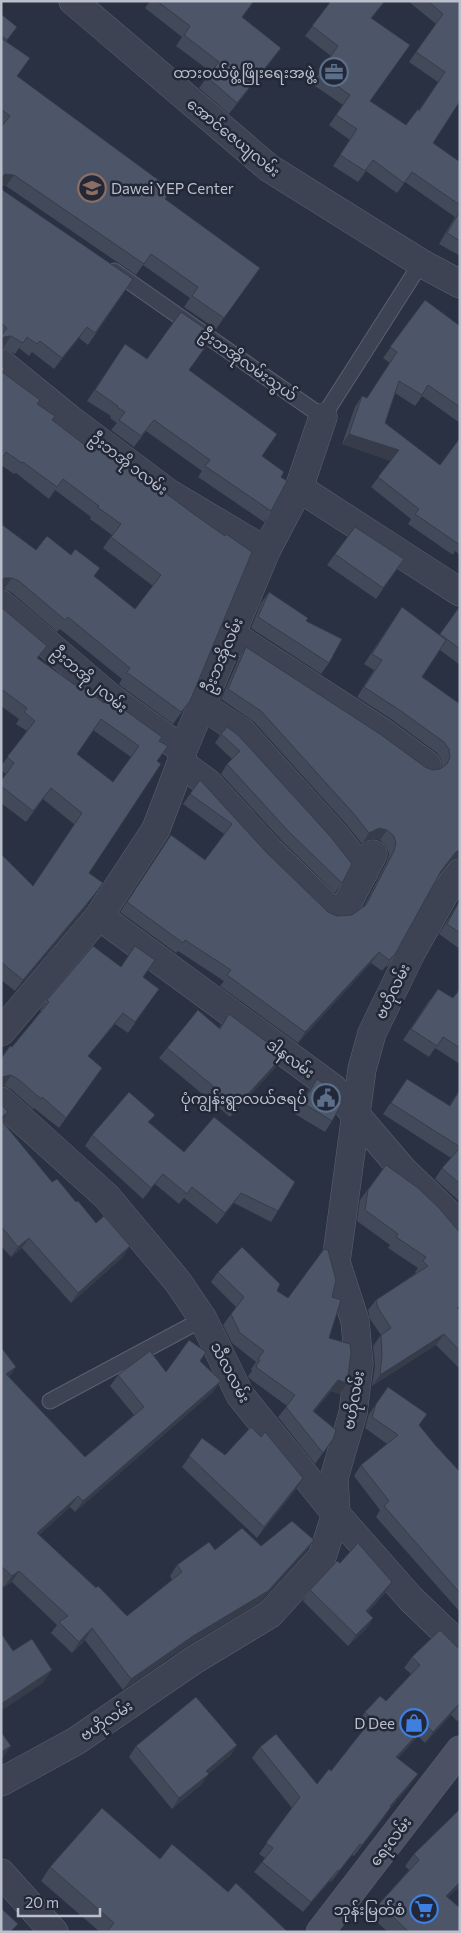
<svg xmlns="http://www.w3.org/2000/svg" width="461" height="1933" font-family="Commissioner,'Noto Sans Myanmar',sans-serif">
<rect width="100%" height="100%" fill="#293142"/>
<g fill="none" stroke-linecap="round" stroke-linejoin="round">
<defs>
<g id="lane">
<path d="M114 271 323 417 421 263"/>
<path d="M50 1401 203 1319"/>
</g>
<g id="street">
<path d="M73 1 269 168 421 263 460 284"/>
<path d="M1 363 70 419 170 494 266 551"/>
<path d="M299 488 460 592"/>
<path d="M1 604 111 698 183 750"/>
<path d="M231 634 382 732 427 765"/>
<path d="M201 705 242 732 335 835 364 872"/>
<path d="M181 763 208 783 271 852 332 911 338 912 345 908 373 854"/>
<path d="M99 916 333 1088 403 1170 460 1225"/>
<path d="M1 1032 99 916 156 829 181 763 183 750 266 551 299 488 323 417"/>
<path d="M1 1101 107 1197 178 1282 203 1319 240 1395 336 1514 411 1599 460 1646"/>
<path d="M1 1782 76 1741 194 1660 270 1614 322 1557 336 1514 334 1478 353 1413 359 1364 355 1321 336 1262 362 1069 372 1033 412 951 446 891 460 873"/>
<path d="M1 1873 54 1932"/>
</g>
<path id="secondary" d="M320 1932 460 1750"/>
</defs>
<use href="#lane" stroke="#5b616f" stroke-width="17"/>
<use href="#street" stroke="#5b616f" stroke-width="29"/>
<use href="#secondary" stroke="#5b616f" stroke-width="29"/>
<use href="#lane" stroke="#3d4352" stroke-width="15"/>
<use href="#street" stroke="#3d4352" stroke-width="28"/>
<use href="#secondary" stroke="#4c5264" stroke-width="28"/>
</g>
<g fill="#424959" fill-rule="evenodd">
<path d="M150 1H254L242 17 273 59 229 114 199 88 211 72 176 46 182 37 145 8Z"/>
<path d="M331 1H385L372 18 370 101 406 125 419 110 438 82 409 62 436 24 408 1H460L433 143 460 162V256L439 244 455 217 405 182 397 193 366 171 358 182 333 166 350 140 329 125 343 105 312 84 331 56 305 36Z"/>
<path d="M1 14 17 27 6 42 17 77 165 199 260 268 216 329 184 307 190 298 143 265 136 275 6 186 1 126Z"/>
<path d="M1 188 4 191 133 279 88 345 79 338 54 369 32 352 29 356 19 348 15 354 3 348H1Z"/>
<path d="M425 300 460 326V423L422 396 415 406 395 393 385 423 440 465 460 438V555L455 551 453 555 408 524 411 519 371 487 391 461 342 444 355 407 362 396 367 398 390 363 383 358Z"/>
<path d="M125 344 147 359 189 370 262 456 281 477 271 511 264 522 198 477 202 471 146 431 134 447 111 430 117 423 110 418 111 416 87 401Z"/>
<path d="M1 365 2 372 37 404 52 420 94 452 195 515 190 701 173 724 121 686 119 684 122 679 60 629 57 632 11 592 4 589H1V524L36 550 94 577 135 609 153 586 103 548 112 535 90 519 91 517 55 490 49 499 16 473 14 474 1 465Z"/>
<path d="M355 527 404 559 376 599 327 565Z"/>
<path d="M269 592 306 621 329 663 321 674 251 628 261 603Z"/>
<path d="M460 606V665L440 650 422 677 460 704 454 859 448 863 439 875 394 956 387 967 386 966 382 971 371 963 298 1043 220 986 224 981 178 951 176 953 120 912 171 835 205 860 224 834 183 804 200 780 267 853 328 912 337 916 352 915 363 908 387 861 389 854 386 846 380 840 372 838 362 844 347 825 254 722 221 699 239 658 246 647 425 767 432 770 440 769 442 767 441 759 437 753 391 719 357 697 374 670 364 664 402 607 439 635Z"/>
<path d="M1 607 38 658 75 685 160 741 157 761 89 873 86 907 15 991 1 980V854L33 886 75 825 43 799 26 822 1 803V781L6 774 1 770V766L27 731 16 724 19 719 1 706ZM93 730 131 757 113 782 77 754Z"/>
<path d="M227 727 342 883 335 893 282 841 221 774 227 764 232 759 215 743 221 734Z"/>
<path d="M459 902H460V949L439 934 452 913Z"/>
<path d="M121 967 143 977 159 989 128 1033 115 1024 88 1056 102 1068 59 1128 34 1108 33 1109 11 1089 4 1086H1V1058L10 1046 12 1047 41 1012 40 1010 47 1000Z"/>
<path d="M460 989V1064L435 1048 429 1057 403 1040 430 999 453 998Z"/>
<path d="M229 1014 277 1066 230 1117 159 1058 167 1048 219 1028Z"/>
<path d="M317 1079 332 1121 325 1132 295 1114 309 1090Z"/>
<path d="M407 1079 449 1106 460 1089V1202L435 1179 442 1168 451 1158 383 1114Z"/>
<path d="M1 1104 2 1121 52 1182 76 1202 123 1257 71 1303 22 1248 11 1257 1 1246Z"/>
<path d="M155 1115 149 1122 184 1152 278 1211 271 1222 234 1203 217 1224 184 1198 179 1204 155 1184 143 1199 85 1146 92 1135Z"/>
<path d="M386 1165 460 1233V1369L436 1345 372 1386 375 1366 373 1346 381 1335 370 1319 368 1310 376 1300 416 1273 415 1272 418 1268 388 1248 390 1245 357 1221 360 1200Z"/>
<path d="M218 1272 277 1291 288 1298 332 1297 329 1338 347 1383 340 1394 331 1391 314 1412 333 1439 315 1464 278 1417 287 1406 249 1378 248 1376 252 1371 251 1369 256 1362 232 1343 223 1325 236 1307 211 1282Z"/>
<path d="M1 1347 16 1367 9 1377 85 1457 134 1415 110 1386 118 1375 166 1372 200 1361 213 1392 75 1512 70 1507 39 1535 127 1616 172 1580 170 1576 177 1565 215 1550 314 1540 306 1551 260 1602 185 1647 123 1690 85 1640 72 1653 51 1633 57 1625 12 1582 4 1587 1 1584Z"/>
<path d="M388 1387 436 1446 460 1472V1612L376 1517 380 1510 354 1476 361 1465 387 1444 365 1428 369 1414Z"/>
<path d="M202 1438 225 1455 296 1489 257 1538 182 1467Z"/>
<path d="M340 1563 392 1582 385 1593 368 1612 373 1618 366 1629 348 1646 303 1601 310 1590Z"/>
<path d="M457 1647 460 1648V1718L457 1721 451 1715 425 1743 418 1736 398 1758 410 1785 391 1807 354 1856 352 1855 331 1882 330 1881 303 1912 254 1872 265 1858 259 1854 292 1808 252 1758 260 1747 317 1784 331 1771 364 1729 358 1723 365 1712 386 1701 411 1674 404 1668 412 1657Z"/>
<path d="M237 1745 230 1756 209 1773 201 1785 172 1809 129 1757 136 1746Z"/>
<path d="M460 1809V1886L448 1897 460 1932H388L370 1916 379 1904 409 1870 405 1866 414 1854Z"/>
<path d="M160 1859 228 1892 288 1932H100L41 1881 50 1867Z"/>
</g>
<g fill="#363c49">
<path d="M281 48 273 59 229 114 237 103Z"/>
<path d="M5 174 14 175 6 186H1V179Z"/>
<path d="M87 327 79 338 54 369 62 358Z"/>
<path d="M11 336 3 348H1V339L4 337Z"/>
<path d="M349 434 399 450 391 461 342 444Z"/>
<path d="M4 578H12L4 589H1V580Z"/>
<path d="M379 828 387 830 380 840 372 838 362 844 369 833Z"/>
<path d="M460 849V858L454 859 448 863 434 882 455 853Z"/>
<path d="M94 895 86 907 15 991 23 980Z"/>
<path d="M379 952 371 963 298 1043 305 1032Z"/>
<path d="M123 1013 115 1024 80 1066 88 1056Z"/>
<path d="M284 1055 277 1066 230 1117 237 1106Z"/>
<path d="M11 1075 4 1086H1V1077Z"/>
<path d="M8 1112 1 1122V1118Z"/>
<path d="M241 1193 234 1203 217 1224 225 1213Z"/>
<path d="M29 1238 22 1248 11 1257 18 1247Z"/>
<path d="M130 1246 123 1257 71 1303 78 1293Z"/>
<path d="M444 1334 436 1345 372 1386 380 1375Z"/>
<path d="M16 1367 8 1378 6 1374Z"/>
<path d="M338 1380 347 1383 340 1394 331 1391 306 1422 313 1411Z"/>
<path d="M221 1381 213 1392 75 1512 83 1501Z"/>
<path d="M303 1478 296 1489 257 1538 264 1527Z"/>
<path d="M78 1496 70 1507 29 1544 37 1533Z"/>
<path d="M314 1540 306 1551 260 1602 185 1647 123 1690 131 1679Z"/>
<path d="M19 1571 12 1582 4 1587 12 1576Z"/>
<path d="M392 1582 385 1593 359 1622 366 1611Z"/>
<path d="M373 1618 366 1629 348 1646 356 1635Z"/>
<path d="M92 1628 85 1640 72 1653 79 1642Z"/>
<path d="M52 1670 43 1683 1 1711V1704Z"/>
<path d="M459 1704 451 1715 425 1743 433 1732Z"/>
<path d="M426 1725 418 1736 389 1767 396 1757Z"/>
<path d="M237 1745 230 1756 199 1782 206 1771Z"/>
<path d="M11 1746 2 1759 1 1760V1752Z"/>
<path d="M209 1774 201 1785 172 1809 179 1798Z"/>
<path d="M418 1774 410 1785 383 1817 390 1806Z"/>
<path d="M391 1807 384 1818 354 1856 362 1845Z"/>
<path d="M360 1844 352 1855 331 1882 339 1871Z"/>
<path d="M338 1870 330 1881 303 1912 311 1902Z"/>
<path d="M460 1882V1886L437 1908 446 1896Z"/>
</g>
<g fill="#4d5568" stroke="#363c49" fill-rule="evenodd">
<path d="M157 1H254L242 17 281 48 237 103 207 77 219 62 184 35 190 26Z"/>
<path d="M331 1H385L371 18 410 45 370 101 406 125 418 109 419 111 445 72 416 52 443 14 428 1H460V101L433 143 460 162V205L412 172 404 183 373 160 365 171 340 155 357 129 336 115 350 95 319 73 338 46 312 26Z"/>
<path d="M1 14 17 27 7 40 1 35Z"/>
<path d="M1 38 30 58 17 76 172 190 165 199 260 268 224 318 192 296 198 287 151 254 144 264 14 175 5 174 1 179V127L10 116 1 109Z"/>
<path d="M1 188 4 191 133 279 95 333 87 327 62 358 40 341 37 344 27 337 23 343 11 336 4 337 1 339V336L7 328 1 323Z"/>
<path d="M460 211V241L447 233Z"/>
<path d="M425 300 460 326V407L428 385 422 395 399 381 385 423 440 465 460 438V545L415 514 419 509 378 477 399 450 349 434 362 396 367 398 397 352 390 347Z"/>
<path d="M181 312 214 335 189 370 277 434 262 456 284 472 281 477 287 481 271 511 205 466 210 460 154 420 141 436 119 420 125 412 117 407 118 406 95 390 125 344 147 359Z"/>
<path d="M1 365 5 368 2 372 40 400 37 404 55 416 52 420 94 452 100 444 195 515 225 536 226 534 252 552 190 701 181 712 129 674 126 673 130 668 68 617 65 620 19 581 12 578H4L1 580V563L2 562 1 561V524L36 550 47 536 71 555 75 549 100 568 94 576 135 609 161 575 111 537 121 524 97 507 99 506 63 479 57 487 23 462 22 463 6 452 1 459Z"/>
<path d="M355 527 404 559 383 588 335 554Z"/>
<path d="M269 592 308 618 306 621 342 639 329 663 258 617Z"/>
<path d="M460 606V649L440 634Z"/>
<path d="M1 607 47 646 37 658 75 685 76 683 104 703 108 698 162 737 159 741 168 746 157 761 161 764 89 873 103 883 94 895 23 980 1 962V854L33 886 82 813 51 788 33 811 1 786V781L14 763 7 757 35 721 24 712 27 708 1 689ZM101 719 139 746 113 782 77 754Z"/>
<path d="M402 607 446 640 422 677 460 704V849L455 853 441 871 394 956H393L389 960 379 952 305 1032 227 975 231 970 185 940 183 943 127 902 171 835 205 860 232 824 190 794 200 780 267 853 328 912 337 916 352 915 366 905 394 851 396 843 394 836 387 830 379 828 369 833 354 814 261 711 228 689 246 647 380 734 425 767 432 770 440 769 447 764 450 757 449 749 444 742 398 709 364 687 382 660 372 654Z"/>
<path d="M227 727 238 735 330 836 352 864 342 883 289 832 227 764 240 751 221 734Z"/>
<path d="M459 902H460V933L447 924Z"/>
<path d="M93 946 121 967 135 946 155 960 143 977 159 989 135 1022 123 1013 88 1056 102 1068 66 1118 42 1097 41 1099 18 1079 11 1075 1 1077V1059L10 1046 12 1047 49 1002 47 1000Z"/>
<path d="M438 989 453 998 460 989V1048L443 1037 437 1046 411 1029Z"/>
<path d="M198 1010 220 1029 229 1014 284 1055 237 1106 167 1048Z"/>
<path d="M317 1079 330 1089 342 1103 332 1121 303 1103Z"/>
<path d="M407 1079 450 1106 460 1090V1147L391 1103Z"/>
<path d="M129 1092 155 1115 148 1122 184 1152 214 1117 295 1182 278 1211 241 1193 225 1213 192 1187 187 1194 163 1174 151 1188 92 1135Z"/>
<path d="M1 1104 8 1112 1 1118Z"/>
<path d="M1 1120 52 1182 57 1179 76 1202 78 1201 96 1223 104 1216 130 1246 78 1293 29 1238 18 1247 1 1226Z"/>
<path d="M460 1148V1184L442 1168Z"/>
<path d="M386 1165 418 1188 439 1208 460 1233V1306L457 1308 460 1310V1351L444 1334 380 1375 382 1355 381 1335 391 1328 378 1308 376 1300 428 1266 423 1261 426 1257 396 1237 398 1234 365 1210 368 1190Z"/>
<path d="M242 1247 280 1284 277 1291 288 1298 324 1249 328 1250 336 1280 332 1297 341 1300 329 1338 350 1344 351 1353 347 1383 338 1380 313 1411 336 1430 333 1439 323 1453 286 1407 295 1395 257 1368 256 1366 260 1360 258 1359 264 1351 240 1333 231 1314 244 1297 218 1272Z"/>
<path d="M189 1340 206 1352 200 1361 221 1381 83 1501 78 1496 37 1533 96 1588 98 1586 127 1616 182 1572 177 1565 209 1542 215 1550 242 1528 261 1546 292 1521 314 1540 268 1591 193 1636 131 1679 92 1628 79 1642 59 1622 68 1616 19 1571 12 1576 1 1566V1347L16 1367 6 1374 85 1457 144 1407 118 1375 150 1351 166 1372Z"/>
<path d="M388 1387 427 1414 419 1425 436 1446 460 1472V1593L384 1506 389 1501 361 1465 398 1435 372 1417 376 1404Z"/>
<path d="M251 1427 261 1437 265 1432 303 1478 264 1527 189 1456 202 1438 225 1455Z"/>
<path d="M358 1543 392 1582 366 1611 373 1618 356 1635 310 1590 337 1561 340 1563Z"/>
<path d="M440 1630 457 1647 460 1648V1705L459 1704 433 1732 426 1725 396 1757 418 1774 390 1806 391 1807 362 1845 360 1844 339 1871 338 1870 311 1902 262 1862 273 1848 266 1843 300 1797 260 1747 276 1734 317 1784 329 1769 331 1771 372 1719 365 1712 380 1696 386 1701 420 1665 412 1657Z"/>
<path d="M1 1633 13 1651 32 1639 52 1670 1 1704Z"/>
<path d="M196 1697 237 1745 206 1771 209 1774 179 1798 136 1746Z"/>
<path d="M1 1732 11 1746 1 1752Z"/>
<path d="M102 1808 160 1859 172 1844 228 1892 236 1883 288 1932H107L114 1923 50 1867Z"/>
<path d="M460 1809V1882L446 1896 460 1908V1932H409L379 1904 419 1860 414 1854Z"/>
<path d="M1 1908 18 1924 10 1932H1Z"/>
</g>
<defs>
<symbol id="office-ring" viewBox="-11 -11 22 22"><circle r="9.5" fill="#222837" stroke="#5c6f8a" stroke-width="1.5"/><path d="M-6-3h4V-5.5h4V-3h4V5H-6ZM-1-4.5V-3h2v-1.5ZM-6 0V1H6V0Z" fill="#5c6f8a"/></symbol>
<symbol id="school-ring" viewBox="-11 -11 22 22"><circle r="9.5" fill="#222837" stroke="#8d6e63" stroke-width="1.5"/><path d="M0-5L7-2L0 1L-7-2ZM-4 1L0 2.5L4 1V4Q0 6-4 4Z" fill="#8d6e63"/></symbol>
<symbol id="civic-ring" viewBox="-11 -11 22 22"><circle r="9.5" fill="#222837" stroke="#5c6f8a" stroke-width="1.5"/><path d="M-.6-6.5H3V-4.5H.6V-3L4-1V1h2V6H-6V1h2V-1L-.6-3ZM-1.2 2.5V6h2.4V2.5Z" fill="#5c6f8a"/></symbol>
<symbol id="shop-ring" viewBox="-11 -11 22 22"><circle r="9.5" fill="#222837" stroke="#3f7fe0" stroke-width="1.5"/><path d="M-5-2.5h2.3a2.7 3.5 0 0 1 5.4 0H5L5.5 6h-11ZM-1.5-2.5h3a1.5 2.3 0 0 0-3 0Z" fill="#3f7fe0"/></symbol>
<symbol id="supermarket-ring" viewBox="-11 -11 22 22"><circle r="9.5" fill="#222837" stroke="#3f7fe0" stroke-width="1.5"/><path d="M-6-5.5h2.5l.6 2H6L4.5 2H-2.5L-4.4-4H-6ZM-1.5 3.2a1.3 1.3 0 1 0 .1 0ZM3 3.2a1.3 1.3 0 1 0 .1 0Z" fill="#3f7fe0"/></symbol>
</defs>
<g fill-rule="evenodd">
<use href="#office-ring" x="318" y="56" width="32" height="32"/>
<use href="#school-ring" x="76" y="172" width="32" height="32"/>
<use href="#civic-ring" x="310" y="1082" width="32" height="32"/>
<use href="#shop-ring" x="398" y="1707" width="32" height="32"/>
<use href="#supermarket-ring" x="408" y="1893" width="32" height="32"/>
</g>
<g text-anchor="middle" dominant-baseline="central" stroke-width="5" stroke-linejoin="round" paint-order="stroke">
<g font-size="15" fill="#babfcb" stroke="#222837" text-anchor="end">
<text x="315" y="72">ထားဝယ်ဖွံ့ဖြိုးရေးအဖွဲ့</text>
<text x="111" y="188" text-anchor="start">Dawei YEP Center</text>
<text x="307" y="1098">ပုံကျွန်းရွာလယ်ဇရပ်</text>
<text x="395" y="1723">D Dee</text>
<text x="405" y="1909">ဘုန်းမြတ်စံ</text>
</g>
<g font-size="15" fill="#babfcb" stroke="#222837">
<text transform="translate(234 137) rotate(39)">အောင်ဇေယျလမ်း</text>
<text transform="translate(249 364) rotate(35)">ဦးဘအိုလမ်းသွယ်</text>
<text transform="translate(129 463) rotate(37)">ဦးဘအို ၁လမ်း</text>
<text transform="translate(222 655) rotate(-67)">ဦးဘအိုလမ်း</text>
<text transform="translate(90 679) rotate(40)">ဦးဘအို ၂လမ်း</text>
<text transform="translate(392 991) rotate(-64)">ဗဟိုလမ်း</text>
<text transform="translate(291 1058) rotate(36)">ဒါနလမ်း</text>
<text transform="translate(231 1372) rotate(62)">သီလလမ်း</text>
<text transform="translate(353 1400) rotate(-80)">ဗဟိုလမ်း</text>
<text transform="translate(106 1720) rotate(-34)">ဗဟိုလမ်း</text>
<text transform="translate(390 1841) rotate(-52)">ရေးလမ်း</text>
</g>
</g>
<rect width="461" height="1933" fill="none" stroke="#babfcb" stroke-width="5"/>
<path d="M18 1908v8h82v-8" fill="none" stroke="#babfcb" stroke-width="2.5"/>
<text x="25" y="1908" font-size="15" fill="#babfcb" stroke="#222837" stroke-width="4" paint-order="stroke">20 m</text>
</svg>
